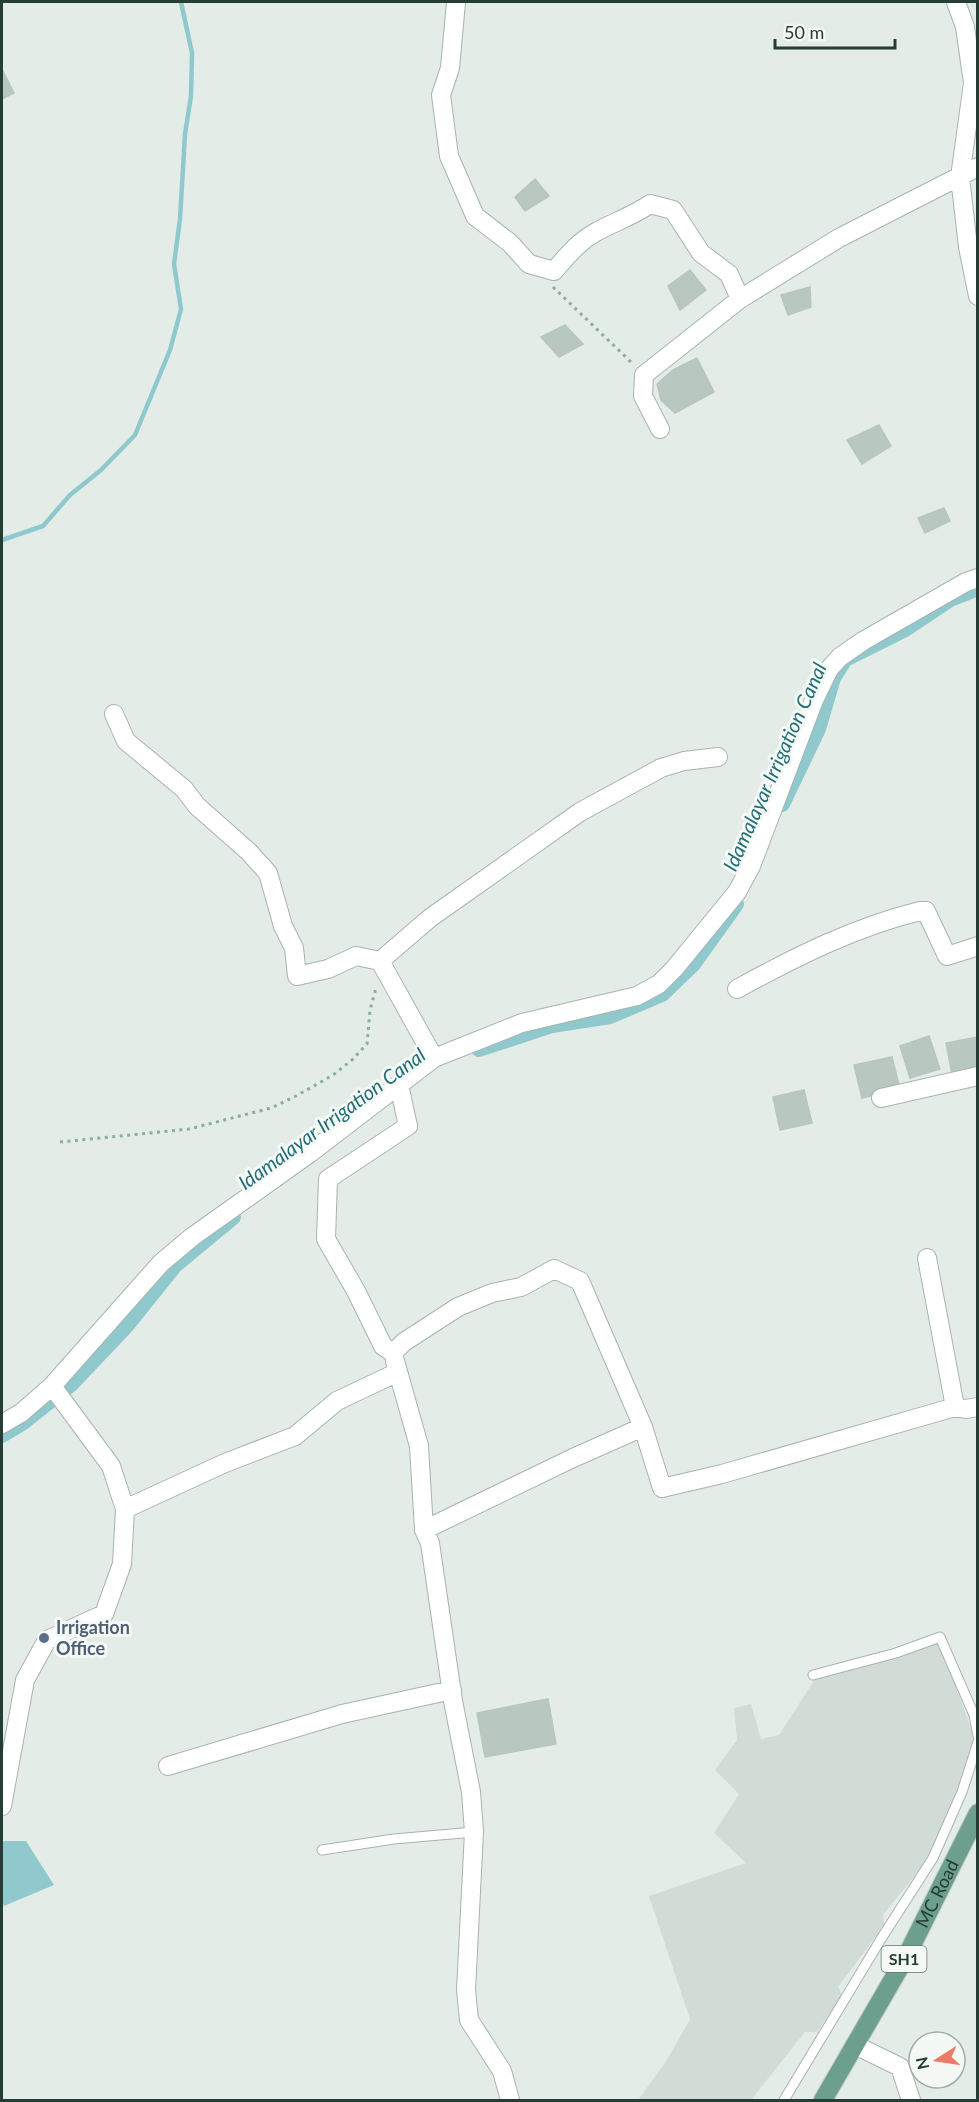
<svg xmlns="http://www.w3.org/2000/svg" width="979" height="2102" font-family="Lato,sans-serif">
  <rect width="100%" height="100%" fill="#e4ece8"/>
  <!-- built -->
  <path fill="#d2dcd7" d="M939,1641L975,1739L952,1807L931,1851L921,1868L883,1915L884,1926L838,1987L842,1995L817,2032H805L751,2100H638L667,2060L690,2019L649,1896L746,1863L714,1833L739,1794L715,1770L737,1740L734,1708L751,1704L761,1739L779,1735L815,1679Z"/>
  <!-- water -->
  <path fill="#90c9cd" d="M5,1841H26L54,1885L4,1906L2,1901V1842Z"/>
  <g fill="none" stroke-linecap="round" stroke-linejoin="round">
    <!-- stream -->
    <path stroke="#90c9cd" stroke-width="4.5" d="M2,540L43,526L70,495L101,470L135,435L170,350L181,309L174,264L180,219L185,134L191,96L192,53L181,2"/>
    <!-- canal -->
    <path stroke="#90c9cd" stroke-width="16" d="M782,804L818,729L833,678L845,659L905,629L950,599L978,588
      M479,1049L552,1025L610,1016L662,994L693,964L736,904
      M2,1435L22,1423L71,1384L126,1326L175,1265L233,1217"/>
  </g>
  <!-- building -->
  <path fill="#b9c7c1" stroke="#b7c6be" stroke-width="1.5" d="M3,71L14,93L2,99V72Z
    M535,179L549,196L525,211L515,197Z
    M690,270L706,290L680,310L668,286Z
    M810,287L811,307L788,315L781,295Z
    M565,325L583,344L559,357L541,337Z
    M697,358L714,392L675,413L661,400L657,384L673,370Z
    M879,425L891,446L862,464L847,440Z
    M944,508L950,521L925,533L918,518Z
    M929,1036L940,1069L910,1078L900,1046Z
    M978,1037V1069L952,1074L946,1043Z
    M892,1057L900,1089L862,1098L854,1065Z
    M804,1090L812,1123L780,1130L773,1097Z
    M548,1699L556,1744L485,1757L477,1713Z"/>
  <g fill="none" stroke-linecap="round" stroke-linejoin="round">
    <!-- lane casing -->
    <g stroke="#a7b4ae" stroke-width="11">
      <path id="lane" d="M813,1675L896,1653L940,1637L974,1715L978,1736
        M322,1850L394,1839L474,1832
        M784,2100L881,1939L933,1858L962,1792L978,1742"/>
    </g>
    <!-- street casing -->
    <g stroke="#a7b4ae" stroke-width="20">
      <path id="street" d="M456,2L450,68L441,95L449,156L475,216L510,243L529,264L554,271C567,256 578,242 596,232C614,222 633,216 650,204L673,210L701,253L729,274L740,299L644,375L643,396L660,429
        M956,2L965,27L973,83L960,177L968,247L978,296
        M740,299L839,238L978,167
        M114,714L126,741L184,789L197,806L249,852L268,873L283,926L294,948L297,976L328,969L356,956L380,961L434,1058
        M380,961L430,918L580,812L661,768L684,761L718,757
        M737,989C795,957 855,927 920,911H926L947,956L978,946
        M399,1085L408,1126L328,1179L326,1239L356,1291L383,1346L393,1353L404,1342L458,1307L492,1293L521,1287L554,1269L580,1281L643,1427L573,1458L424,1530L430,1543L453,1701L471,1792L474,1832L466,1990L469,2020L502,2071L510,2100
        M881,1098L978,1076
        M927,1258L955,1407
        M395,1361L419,1446L424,1530
        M2,1424L21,1413L52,1386L161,1263L192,1237L310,1153L434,1058L522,1023L637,996L659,984L674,969L737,892L751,866L814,700L829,669L840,657L863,641L966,582L978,578
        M643,1427L662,1488L722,1474L955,1407L966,1409L978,1407
        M125,1509L225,1463L295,1436L337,1401L398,1372
        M168,1766L342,1714L452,1690
        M2,1806L25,1680L47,1640L104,1614L122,1564L125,1509L111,1466L52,1386
        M855,2045L900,2067L911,2100"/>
    </g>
    <!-- primary casing -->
    <g stroke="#c2c9c6" stroke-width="20">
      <g id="primary">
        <path id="s1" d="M823,2100L907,1955L978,1813"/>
      </g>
    </g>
    <!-- path -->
    <path stroke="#87ae9e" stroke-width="3" stroke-dasharray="3 4.5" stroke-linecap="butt" d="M553,287L632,363
      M60,1142L189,1129L271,1108L296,1096L333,1075L352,1060L367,1044L370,1010L376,988"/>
    <!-- lane -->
    <use href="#lane" stroke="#fff" stroke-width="9"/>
    <!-- street -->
    <use href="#street" stroke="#fff" stroke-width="18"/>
    <!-- primary -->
    <use href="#primary" stroke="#6c9f8e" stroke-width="18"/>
  </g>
  <!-- markers -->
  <circle fill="#5c6f8a" stroke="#f4f9f6" stroke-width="2" cx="44" cy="1638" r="6"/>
  <g text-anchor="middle" stroke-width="6" stroke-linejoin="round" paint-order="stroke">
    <!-- shield labels -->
    <rect fill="#f4f9f6" stroke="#63756e" stroke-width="1.5" x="881.5" y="1946" width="45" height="26" rx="4.5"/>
    <g font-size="16" font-weight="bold" fill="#253d34">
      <text x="904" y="1965">SH1</text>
    </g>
    <!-- service labels -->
    <g font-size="18" font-weight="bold" fill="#4e5e75" stroke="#f4f9f6" text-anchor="start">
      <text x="56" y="1634">Irrigation<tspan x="56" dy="21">Office</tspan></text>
    </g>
    <!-- street labels -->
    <g font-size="18" fill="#253d34" stroke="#f4f9f6">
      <text dy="6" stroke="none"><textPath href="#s1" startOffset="236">MC Road</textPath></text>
    </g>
    <!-- water labels -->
    <g font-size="20" font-style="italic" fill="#236d75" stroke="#f4f9f6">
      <text transform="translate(775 767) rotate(-66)" y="7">Idamalayar Irrigation Canal</text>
      <text transform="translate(332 1119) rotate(-36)" y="7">Idamalayar Irrigation Canal</text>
    </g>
  </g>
  <!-- border -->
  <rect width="979" height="2102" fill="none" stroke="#253d34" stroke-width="6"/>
  <!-- north arrow -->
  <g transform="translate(937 2060) rotate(258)"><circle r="28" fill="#f4f9f6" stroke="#a1aea8" stroke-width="1.5"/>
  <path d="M0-4.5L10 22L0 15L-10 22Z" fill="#e87c66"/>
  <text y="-9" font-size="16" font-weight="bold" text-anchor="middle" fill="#253d34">N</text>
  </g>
  <!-- scale -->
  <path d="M775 39v9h120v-9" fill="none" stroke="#253d34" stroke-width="3"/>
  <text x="784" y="39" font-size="18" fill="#253d34" stroke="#f4f9f6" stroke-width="4.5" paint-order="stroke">50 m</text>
</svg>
